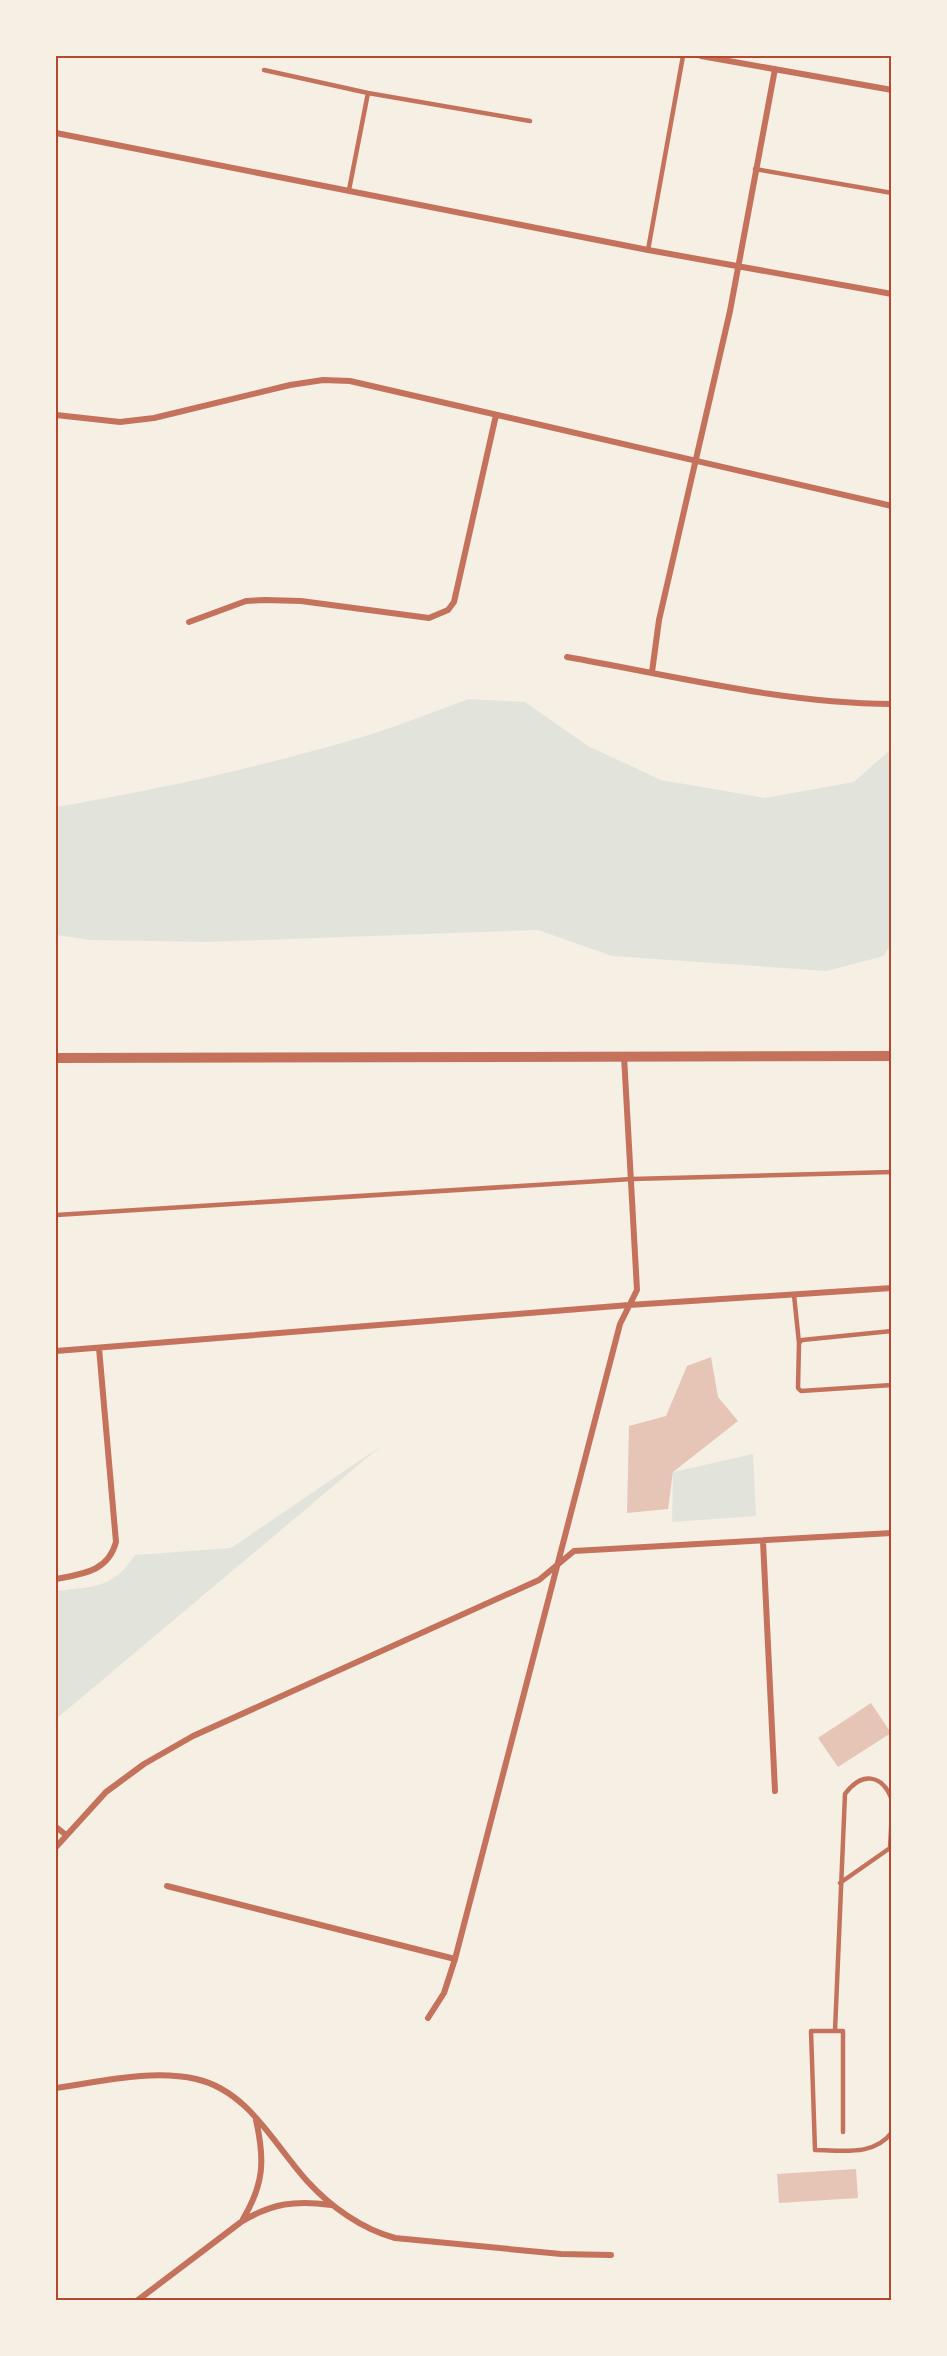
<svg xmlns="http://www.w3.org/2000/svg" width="947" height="2356" font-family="'Archivo Narrow',sans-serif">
  <rect width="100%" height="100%" fill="#f6efe4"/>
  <!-- green -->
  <path fill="#e2e4dc" d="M469,699L525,702L588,746L661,780L765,798L854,782L891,749V943L884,956L827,971L612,956L538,930L206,942L90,940L56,935V807C159,789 261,767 362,737C398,726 433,712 469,699Z
    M381,1446L56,1719V1591C94,1586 111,1590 135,1555L231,1548Z
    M753,1454L756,1516L672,1522L673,1472Z"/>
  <!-- building -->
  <path fill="#e6c5b7" d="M711,1357L718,1397L738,1421L673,1472L668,1509L627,1513L629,1426L666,1416L687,1366Z
    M871,1703L891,1733L838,1767L818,1738Z
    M856,2169L858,2198L779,2203L777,2174Z"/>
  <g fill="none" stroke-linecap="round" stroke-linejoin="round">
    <!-- service -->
    <path stroke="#c5725c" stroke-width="4.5" d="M264,70L368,93L530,121
      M755,169L892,193
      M349,190L368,93
      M648,250L683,56
      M56,1215L632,1179L892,1172
      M794,1295L799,1343L798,1388L801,1391L892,1385
      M799,1343L802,1340L892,1331
      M840,1883L890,1848L892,1811
      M835,2031L845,1794C861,1772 882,1773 892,1800
      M843,2132V2031H811L815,2150C841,2150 874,2157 892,2132"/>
    <!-- minor -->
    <path stroke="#c5725c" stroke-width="6" d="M701,56L892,90
      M56,133L648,250L892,294
      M56,415L120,422L154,418L290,385L323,380L350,381L892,506
      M189,622L246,601L265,600L301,601L429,618L448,610L454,602L496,415
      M567,657C675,676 781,703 891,704
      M652,672L659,620L730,311L775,69
      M56,1351L629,1305L892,1288
      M763,1541L775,1791
      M56,1579C82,1574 108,1572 116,1542L99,1348
      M56,1827L66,1835
      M56,1847L106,1792L144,1764L193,1736L539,1580L574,1551L892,1533
      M167,1886L455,1959
      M428,2018L444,1993L455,1959L620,1324L637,1290L624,1056
      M56,2088C100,2082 151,2069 196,2079C249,2091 274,2145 308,2182C331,2207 362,2229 395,2238L561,2254L611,2255
      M243,2219C264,2184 265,2160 256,2120
      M138,2300L241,2222C272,2203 296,2200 331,2205"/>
    <!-- tertiary -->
    <path stroke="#c5725c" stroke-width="10" d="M56,1058L892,1056"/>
  </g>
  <!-- border -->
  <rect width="947" height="2356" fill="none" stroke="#f6efe4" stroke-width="114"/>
  <rect x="57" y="57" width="833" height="2242" fill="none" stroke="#b5482f" stroke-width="2"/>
</svg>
